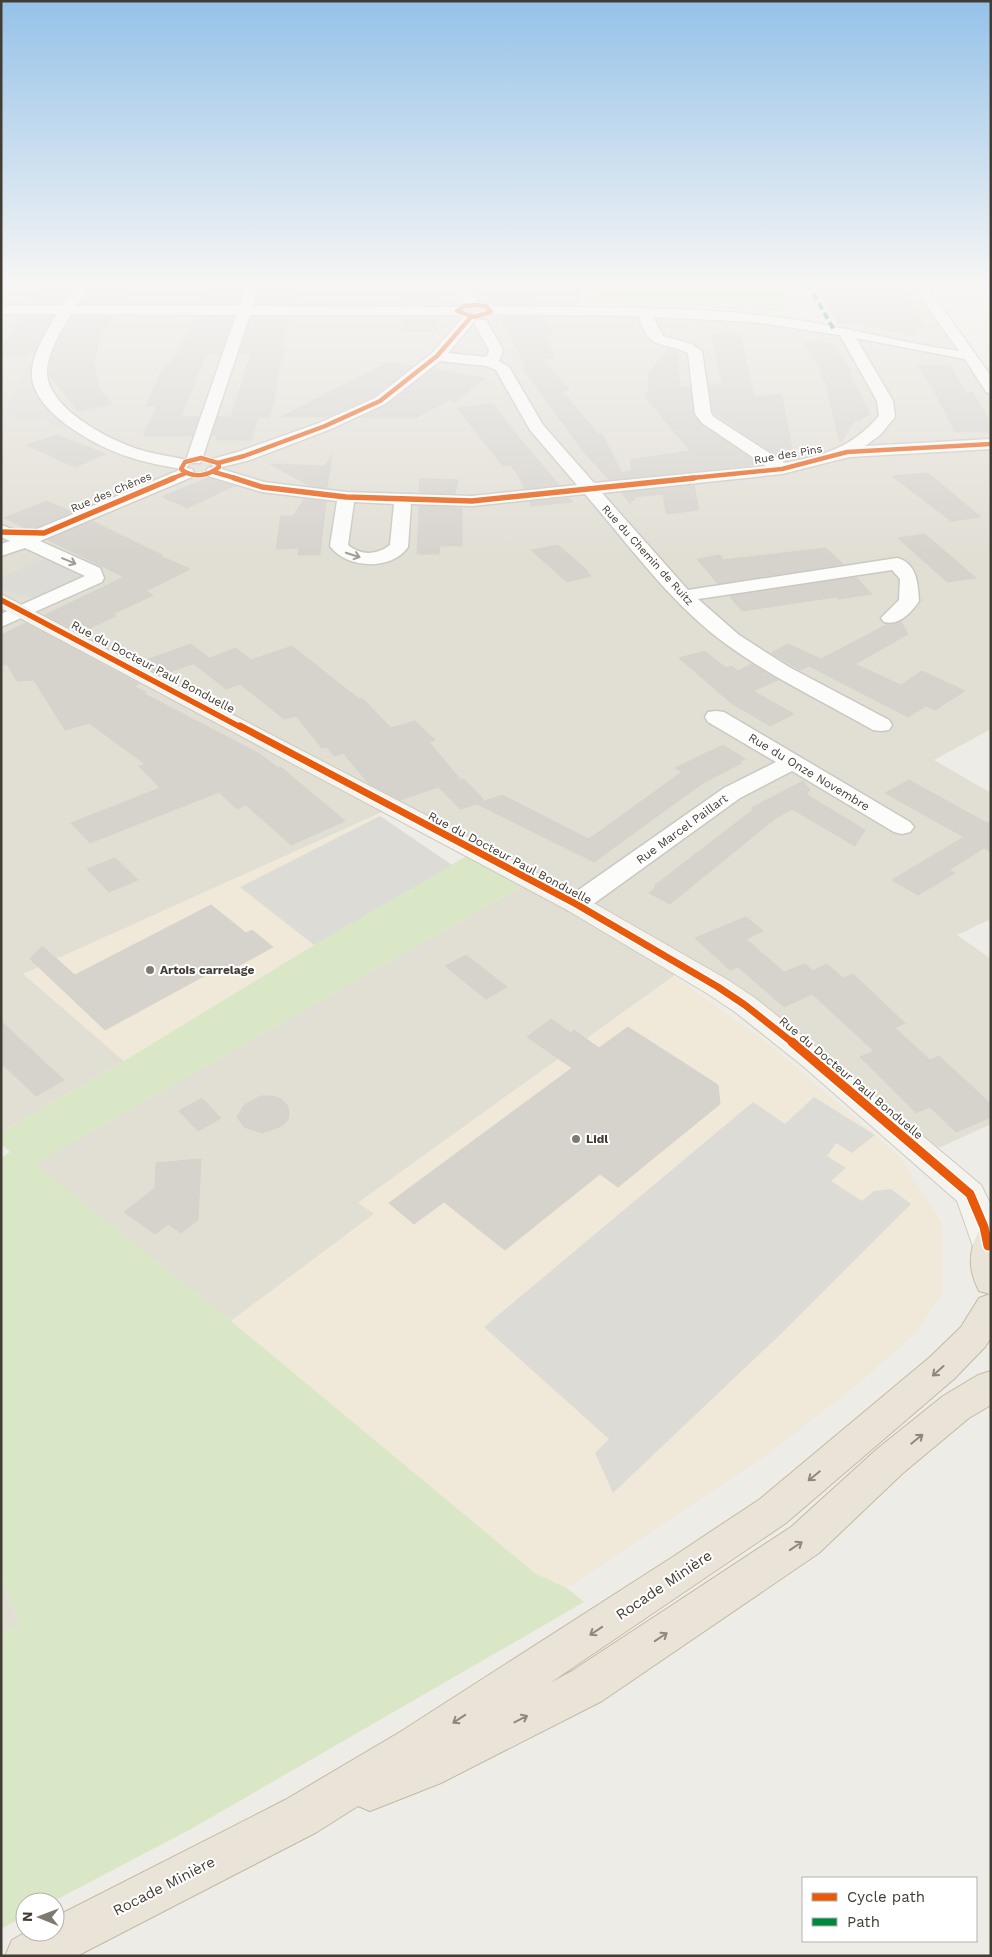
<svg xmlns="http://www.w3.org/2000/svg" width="992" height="1957" font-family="'Work Sans',sans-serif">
  <rect width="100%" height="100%" fill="#eeece6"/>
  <!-- residential -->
  <path fill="#e1ded4" d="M1,284H585L574,306L575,312L698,314L844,331L815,284H918L991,389V729L934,760L991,793V919L957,935L991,959V1124L941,1147L910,1143L686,967L359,1202L374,1214L231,1321L34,1164L531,881L391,808L24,974L124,1061L1,1132Z
    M1,1577L20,1625L1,1634Z"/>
  <!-- commercial -->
  <path fill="#f0e8d9" d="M376,815L380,816L452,865L314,945L124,1061L23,974Z
    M674,976L770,1045L899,1156L942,1223V1293L916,1333L854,1387L764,1457L567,1588L536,1574L231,1321L374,1214L358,1203Z"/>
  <!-- green -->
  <path fill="#dae7c7" d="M595,284H788L786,312L588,301Z
    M475,851L531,881L35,1164L231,1321L536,1574L567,1588L584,1602L191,1829L52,1902H25V1916L1,1929V1634L20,1625L1,1577V1158L10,1152L1,1144V1132L124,1061L314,945Z"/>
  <!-- parking -->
  <path fill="#dddbd6" d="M34,355L32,372L34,384L47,407L67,426L57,429L45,420H10L12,415H1Z
    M53,555L93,572L41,603L25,594L19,597L1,588V577Z
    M380,816L452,865L314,945L240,887Z
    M814,1097L875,1135L852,1153L836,1143L827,1156L846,1168L831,1181L862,1201L874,1191L891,1189L911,1204L786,1329L613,1493L595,1453L609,1439L484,1327L753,1102L785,1124Z"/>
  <!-- building -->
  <path fill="#d6d3cd" stroke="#d6d3cc" d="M47,288H72L61,304H28L36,293L45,292Z
    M89,288L124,289L121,293H127L121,304H79Z
    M208,288H244L238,304H201Z
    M260,288H299L296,304H255Z
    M899,288L926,326L913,336L861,324H838L817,289Z
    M406,296H438L439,305H405Z
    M498,296H533L537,305L493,304L489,297Z
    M21,316H54L33,355L29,350L25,356H1V349Z
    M72,316H114L107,330H102L94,362L99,389L112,404L78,411L50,376V363L54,349Z
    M499,316L543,317L553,335H543L555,358L543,359L569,390L562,391L598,434H602L622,473L632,470L630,460L690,451L644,395L649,390L648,374L669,348L677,351L680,388L690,387L693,414L701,424L759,464L609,480L583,451L523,369L526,366Z
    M195,317H233L221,354H206L181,416L199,417L192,436H143L157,406H147L150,397L165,363H172Z
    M251,317H291L282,346H286L280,364L274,401L269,417H258L251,440H216L217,436H212L218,417H231L251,354H239Z
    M403,317H438L437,331H402Z
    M712,333L740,335L754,397L781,394L793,453L779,457L713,412L709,385L722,384Z
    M802,341L833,344L852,372H848L870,414L858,421L857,418L840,443L825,381L819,371H823Z
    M389,362L412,366L374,396L327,417H281Z
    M918,365H950L966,393H973L991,423V432H955L939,400Z
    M432,369L485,378L454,403L451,399L415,418H360L386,405Z
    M493,404L516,434L559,485L524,489L519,476L510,465L503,466L457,408Z
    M57,435L106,454L75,467L26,445Z
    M332,455L327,488L310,486L270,464L325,466Z
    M928,473L981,517L951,521L892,476Z
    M207,478L234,486L187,508L162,497Z
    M420,479L458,480L455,494L419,492Z
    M694,485L699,510L666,514L663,494L634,497L635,499L630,503L621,493Z
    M569,498L573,502L531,506L530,502Z
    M304,499L326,502L320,555H298L299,548L276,549L281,516H293Z
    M47,501L72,512L29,530L4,518Z
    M419,506L462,508V546H440L439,554H417Z
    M92,521L162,555L160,556L190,569L146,591L153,595L113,614L116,616L80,633L45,615L124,577L48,540Z
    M925,534L976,578L947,582L898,538Z
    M558,545L588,571H586L591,576L567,582L531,550Z
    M826,548L843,564L718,584L697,559L720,555L723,560Z
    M856,577L872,594L838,599L836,597L742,611L729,596Z
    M901,622L908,634L855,664L901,685L922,671L965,691L935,710L926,706L908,717L809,666L800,670L771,653L788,644L821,659L888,624Z
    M26,623L139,684L133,686L146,692L143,693L260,754L278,768L281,767L345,821L291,845L246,805L237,809L219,792L90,843L71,823L160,788L139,766L145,764L89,723L65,730L34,680L17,681L7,664L1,666V635Z
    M191,644L209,658L161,675L138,663Z
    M292,646L359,699L362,698L391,728L415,721L435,740L429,742L461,780L464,779L485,801L502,795L589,839L682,772L675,768L723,745L745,759L739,762L742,763L703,783L594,862L477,804L460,809L438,787L400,800L368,783L343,753L334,756L327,747L322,748L296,716L284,719L240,684L226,689L194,664L236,648L251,660Z
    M705,651L726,668L732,666L738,671L751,664L778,680L753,691L794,714L770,726L731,703L679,658Z
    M909,780L987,823L991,821V852L984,848L949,870L955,873L918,895L892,880L964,837L885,793Z
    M803,781L810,790L806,794L865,830L855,846L792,809L776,818L670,904L649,893L656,887L654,886L754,809L751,808Z
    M115,858L138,880L109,892L87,869Z
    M211,905L246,933L252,930L273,947L231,970L224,965L105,1030L30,959L42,946L75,975Z
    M746,917L763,931L746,939L784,972L805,964L813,971L827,964L843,978L853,974L905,1023L895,1028L930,1060L939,1056L991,1104V1117L956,1132L930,1107L916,1113L860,1057L874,1051L812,994L784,1007L738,967L730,970L695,938Z
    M466,955L507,987L486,999L445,966Z
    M551,1019L571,1033L574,1030L599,1048L628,1027L718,1085L720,1104L618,1187L600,1174L505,1250L444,1202L414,1224L389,1203L572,1068L527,1037Z
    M1,1021L38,1056L64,1080L36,1096L1,1063Z
    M261,1096H272L281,1099L287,1105L289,1112L288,1120L282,1126L262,1133L244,1127L237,1117L244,1105Z
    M202,1098L221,1118L198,1131L179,1111Z
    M201,1159L198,1220L181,1233L168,1224L155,1234L124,1212L155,1188L156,1163Z"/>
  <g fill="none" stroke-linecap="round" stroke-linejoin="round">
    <!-- street casing -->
    <g stroke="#cac8c2" stroke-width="3">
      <path id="street" d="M77,284H90L76,306H239L247,284H259L252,306L457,307L464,311L457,315H250L202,459L200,463H190L186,468L192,469L194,473L192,477L40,541L100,568L104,578L102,582L1,627V614L85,576L25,548L1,556V544L10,541L1,537V525L25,534L182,469C163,466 144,462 126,456C94,445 28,410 32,370C34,350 47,331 57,314H1V306H62ZM71,314L236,315L186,460C172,456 156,455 141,450C111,441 45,408 47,370C48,351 61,331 71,314Z
        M457,284H469L479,305L477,308H467Z
        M911,284H925L991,376V394L986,392L965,359L856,338L893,401L895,417L880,435L865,446L991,439V449L849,457L782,474L602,493L688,590L897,558C917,563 918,584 919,601C911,613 899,626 884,622L881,618L899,600L900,579L892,570L698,599L739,635L789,667L889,720L892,725L889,730L881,731L873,730C824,702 771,677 726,644C671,604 629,545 585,494L472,506L411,504L408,547C392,571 346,569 330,546L337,501L262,492L208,476L206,472L208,468L214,467L210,463L212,459L238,452L319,423L375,398L432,353L466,314L471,313L478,317L448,353L486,357L488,355L489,350L474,323L476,320H486L503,350L499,361L509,367L543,425L594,483L766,466L702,423L695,414L688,353C662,341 647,350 639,316L491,314L484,310L491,306C586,308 682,305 776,317C838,324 898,343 959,351ZM653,317L753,322L840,335L877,401L879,416C850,449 826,454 785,463L714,417L711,413L702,351L691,344L663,336ZM440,361L486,366L496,370L530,430L577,485L472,496L346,492L264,482L218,468L250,460L331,429L385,404ZM354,502L394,504L390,545C377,555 361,556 348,545Z
        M716,711L724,712L910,822L914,827L910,832L902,834L894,832L792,771L740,798L585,910L576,912L567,910L564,904L567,898L724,788L776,762L708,722L705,717L708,712Z"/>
    </g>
    <!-- secondary casing -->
    <g stroke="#cecac0" stroke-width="2">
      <path id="secondary" d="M1,594L585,898L728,980L755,998L824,1053L981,1185L991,1205V1258L976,1255L957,1201L804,1067L735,1012L708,994L567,910L1,608Z"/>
    </g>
    <!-- highway casing -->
    <g stroke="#c4b9a3" stroke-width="2">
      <path id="highway" d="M991,1227V1338L985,1347L954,1379L786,1523L550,1683L572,1671L791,1527L877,1449L943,1396L978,1375L991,1371V1405L969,1418L903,1473L819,1553L602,1701L441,1783L370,1811L358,1806L317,1832L77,1956H5L12,1940L26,1932H55V1917L285,1800L400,1732L671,1558L760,1499L930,1357L961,1327L979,1298L990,1294L979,1291C968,1269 968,1252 979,1231Z"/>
    </g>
    <!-- street -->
    <use href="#street" fill="#fcfcfb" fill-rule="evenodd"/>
    <!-- secondary -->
    <use href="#secondary" fill="#f5f3ed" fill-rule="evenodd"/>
    <!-- highway -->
    <use href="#highway" fill="#eae4d8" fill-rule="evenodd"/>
    <!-- quiet -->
    <path stroke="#00873e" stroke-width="4" stroke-dasharray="7 4" stroke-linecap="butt" d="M808,284L834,330"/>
    <!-- cycleway-far3 casing -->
    <g stroke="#fff" stroke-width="6">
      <path id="cycleway-far3" d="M475,305L486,306L491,312L474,317L457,311L464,306Z
        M201,458L218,463L219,467C208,476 193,479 181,469L185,462Z
        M218,463L244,456L325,426L380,401L437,356L471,317
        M214,472L238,479
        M171,479L186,473
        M682,479L782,469L847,452L991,444"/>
    </g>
    <!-- cycleway-far2 casing -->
    <g stroke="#fff" stroke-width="8">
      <path id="cycleway-far2" d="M234,478L262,487L346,497L472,501L694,478
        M1,532L44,533L174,478
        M1,600L242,728"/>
    </g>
    <!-- cycleway-far1 casing -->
    <g stroke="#fff" stroke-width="10">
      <path id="cycleway-far1" d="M240,726L576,904L718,987L745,1005L793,1043"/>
    </g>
    <!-- cycleway casing -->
    <g stroke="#fff" stroke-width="12">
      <path id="cycleway" d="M792,1042L970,1194L984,1227L988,1246"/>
    </g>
    <!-- cycleway-far3 -->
    <use href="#cycleway-far3" stroke="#e8590c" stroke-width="4.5"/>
    <!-- cycleway-far2 -->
    <use href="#cycleway-far2" stroke="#e8590c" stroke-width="5.5"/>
    <!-- cycleway-far1 -->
    <use href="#cycleway-far1" stroke="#e8590c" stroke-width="7"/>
    <!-- cycleway -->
    <use href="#cycleway" stroke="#e8590c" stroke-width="9"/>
  </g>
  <!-- one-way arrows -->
  <defs><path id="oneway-shaft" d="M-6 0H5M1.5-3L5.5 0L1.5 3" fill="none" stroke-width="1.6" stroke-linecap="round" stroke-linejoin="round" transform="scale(1.25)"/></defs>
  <g stroke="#9f9c98">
    <use href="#oneway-shaft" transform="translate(353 555) rotate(18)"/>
    <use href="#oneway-shaft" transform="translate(69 561) rotate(23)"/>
  </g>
  <g stroke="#8e887e">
    <use href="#oneway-shaft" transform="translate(938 1371) rotate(138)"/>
    <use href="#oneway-shaft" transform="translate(917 1439) rotate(-39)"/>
    <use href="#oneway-shaft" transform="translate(814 1476) rotate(141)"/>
    <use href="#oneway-shaft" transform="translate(796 1546) rotate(-34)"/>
    <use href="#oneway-shaft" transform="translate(596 1631) rotate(146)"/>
    <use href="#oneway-shaft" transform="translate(661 1637) rotate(-34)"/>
    <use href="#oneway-shaft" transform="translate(459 1719) rotate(147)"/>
    <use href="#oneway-shaft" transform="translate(521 1719) rotate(-27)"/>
  </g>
  <!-- sky -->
  <linearGradient id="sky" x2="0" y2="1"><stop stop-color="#95c2e9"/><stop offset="0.51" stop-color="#f7f6f4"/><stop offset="1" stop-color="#f7f6f4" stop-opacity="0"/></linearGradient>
  <rect width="992" height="558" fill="url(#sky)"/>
  <!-- markers -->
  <g fill="#7e7a72" stroke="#fff" stroke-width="2">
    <circle cx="150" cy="970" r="5"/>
    <circle cx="576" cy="1139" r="5"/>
  </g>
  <g text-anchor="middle" stroke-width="4" stroke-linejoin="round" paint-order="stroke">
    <!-- far-street labels -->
    <g font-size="11" fill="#423d34" stroke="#fff">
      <text transform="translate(788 454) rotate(-10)" y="4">Rue des Pins</text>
      <text transform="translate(111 492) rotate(-23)" y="4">Rue des Chênes</text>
      <text transform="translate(648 555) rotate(48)" y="4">Rue du Chemin de Ruitz</text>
    </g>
    <!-- street labels -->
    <g font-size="12" fill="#423d34" stroke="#fff">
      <text transform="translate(153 667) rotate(28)" y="4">Rue du Docteur Paul Bonduelle</text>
      <text transform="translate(809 772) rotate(31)" y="4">Rue du Onze Novembre</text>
      <text transform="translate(682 829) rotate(-36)" y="4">Rue Marcel Paillart</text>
      <text transform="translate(510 858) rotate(28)" y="4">Rue du Docteur Paul Bonduelle</text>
      <text transform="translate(851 1078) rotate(40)" y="4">Rue du Docteur Paul Bonduelle</text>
    </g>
    <!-- poi labels -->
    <g font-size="12" font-weight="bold" fill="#423d34" stroke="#fff" text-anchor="start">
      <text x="160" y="974">Artois carrelage</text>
      <text x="586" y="1143">Lidl</text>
    </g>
    <!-- near-street labels -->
    <g font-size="15" fill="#423d34" stroke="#fff">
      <text transform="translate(664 1585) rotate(-34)" y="5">Rocade Minière</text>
      <text transform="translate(164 1886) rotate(-27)" y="5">Rocade Minière</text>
    </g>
  </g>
  <!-- border -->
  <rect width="992" height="1957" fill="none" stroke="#423d34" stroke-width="5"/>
  <!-- legend -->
  <rect x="802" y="1877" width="175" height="65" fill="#ffffff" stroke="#b3b1ae"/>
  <rect x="812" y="1893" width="25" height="8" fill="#e8590c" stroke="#b3b1ae"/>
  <text x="847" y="1902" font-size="15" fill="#423d34">Cycle path</text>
  <rect x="812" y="1918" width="25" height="8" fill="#00873e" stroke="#b3b1ae"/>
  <text x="847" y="1927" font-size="15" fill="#423d34">Path</text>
  <!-- north arrow -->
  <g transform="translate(40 1917) rotate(271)"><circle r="24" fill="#ffffff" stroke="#b3b1ae"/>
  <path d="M0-4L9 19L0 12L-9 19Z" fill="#7e7a72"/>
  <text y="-8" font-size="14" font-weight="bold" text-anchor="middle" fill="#423d34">N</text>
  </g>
</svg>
